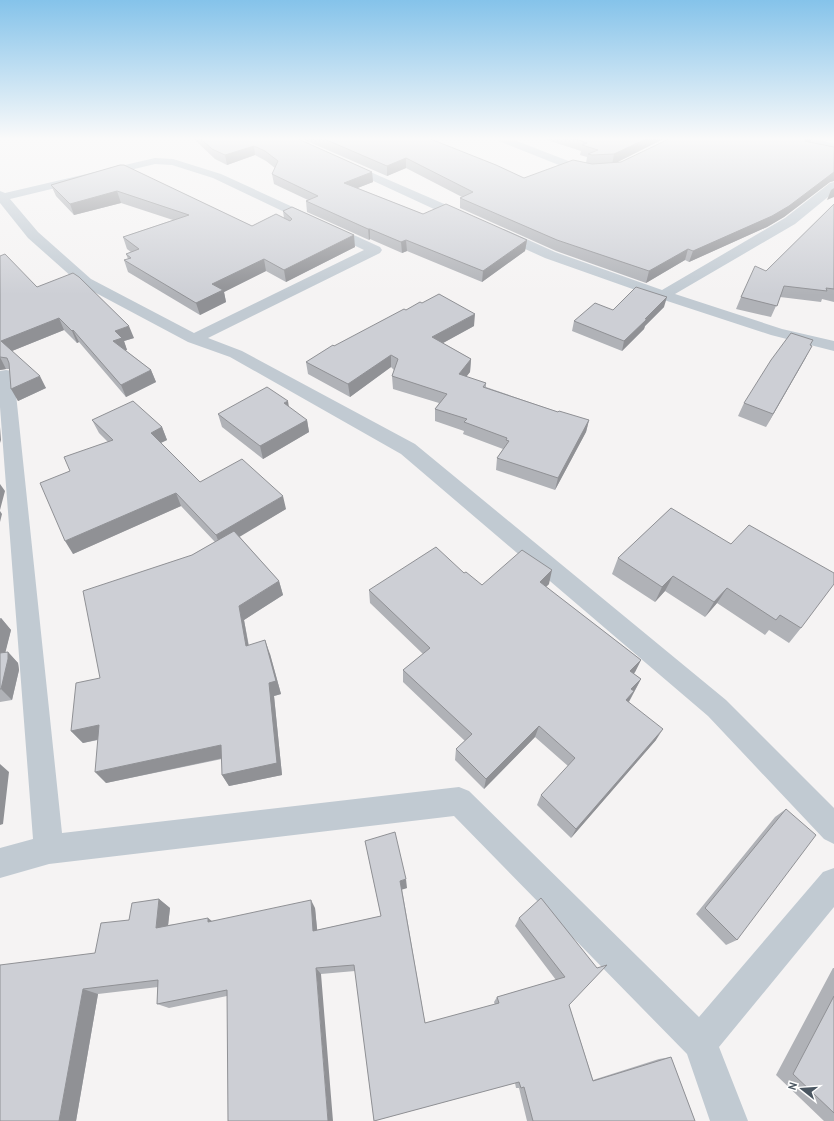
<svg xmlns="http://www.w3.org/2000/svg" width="834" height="1121" font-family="'PT Sans',sans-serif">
  <rect width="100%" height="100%" fill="#f5f3f3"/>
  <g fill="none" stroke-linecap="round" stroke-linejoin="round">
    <!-- street -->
    <path fill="#c1cad2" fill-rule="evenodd" d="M495,138H509L571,162L597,168L599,170L597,172L593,173L564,167L496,140Z
      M798,138H814L834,144V150L799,140Z
      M155,158L173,159L221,174L380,247L382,250L380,253L208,338L242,351L415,444L726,700L834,808V844L824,839L708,716L401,454L230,357L188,342L81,285L28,238L0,203V191L5,193ZM155,164L172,165L213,178L364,250L194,333L91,279L38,232L10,199Z
      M345,161L472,216L473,219L472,222H462L341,166L339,164L341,162Z
      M834,182V192L795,224L675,294L782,329L834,341V351L771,335L658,298L545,258L494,235L492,232L494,229H504L555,252L662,290L785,218L830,183Z
      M6,370L12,371L14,375L62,833L459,787L469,791L699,1017L823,872L834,868V907L719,1047L748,1121H710L687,1054L454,816L49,864L0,878V848L33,839L0,407V371Z"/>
  </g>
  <!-- wall -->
  <path fill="#b0b2b7" d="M193,138H296L372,172L373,182L357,188L423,214L527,240L525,251L482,282L407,251L402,253L370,239L369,240L307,212L306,201L308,200L274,184L272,174L275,168L266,161L255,155L227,165L215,159L194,139Z
    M300,138H428L524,178L586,163L587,157L580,155L581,151L541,138H665L615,163L812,138L810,142L834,147V181L830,182L784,217L767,227L689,262L685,260L646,283L556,251L460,208V198L462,197L406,168L387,176Z
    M120,165L252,226L284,218L283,211L355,247L286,282L266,271L224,292L226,302L200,315L128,272L124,260L128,259L126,254L131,252L127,249L123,237L173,220L121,203L74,215L56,196L51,185Z
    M834,204V302L822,299L821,302L780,297L771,317L736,309L741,297L766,271Z
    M0,256L37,287L134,338L124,341L127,350H125L151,370L156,382L126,397L79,342L77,343L64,330L12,351L46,388L18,401L9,369H6L0,370Z
    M664,307L645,326L644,329L622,351L572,331L574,321L613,310Z
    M474,326L443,343L471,359L470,372L466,377L486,383V387L558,412L589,420L586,432L555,490L496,470L497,458L503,449L463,434L464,431L435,421V409L439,403L393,389L392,376L394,370L391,367L350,397L308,374L306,362L334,346Z
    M810,345L805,359L766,427L738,416L744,403Z
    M218,414L307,420L309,432L263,459L222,427Z
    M92,420L162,427L167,440L161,443L200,482L286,509L239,536L279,581L283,595L244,620L249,646L270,654L281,694L274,696L282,775L229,786L222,775V759L106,783L98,740L83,743L71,731L100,678L192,555L215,542L181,506L73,554L70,471L108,442L99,433Z
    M671,508L801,628L789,643L769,630L765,635L717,603L705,617L665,591L655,602L612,574L618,558Z
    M464,573L482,585L549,584L546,587L641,660L634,674L641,679L629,702L656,740L571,838L537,805L541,795L568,766L535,737L484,789L455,760L456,749L465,741L403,682V670L423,654L370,603L369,590Z
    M0,618H1L11,630L5,652H8L18,663L19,670L12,700L0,702Z
    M786,809L737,940L726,945L696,914L775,817Z
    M365,841L407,888L402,889L425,1023L495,1005L494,1002L497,997L556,980L515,926L519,918L597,968L569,1005L593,1080L659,1059L671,1057L695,1121H527L519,1088H516L515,1083L374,1121L355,971L321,974L227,996L169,1008L157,1004L158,987L98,994L76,1121H0L95,953L129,920L159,899L170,908L168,925L212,921L315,908L317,930L381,916Z
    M833,968H834V1121H824L776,1075Z"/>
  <!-- shaded-wall -->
  <path fill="#909195" d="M648,138H665L612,165L614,154Z
    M809,138H812L809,145L804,141Z
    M254,146L255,155L227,165L225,155Z
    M406,158V168L387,176V166Z
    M372,172L373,182L345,193L344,183Z
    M834,172V181L830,182L784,217L767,227L689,262L693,251Z
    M834,188V197L827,200L831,190Z
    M117,191L121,203L74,215L70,204Z
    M368,229H370V239L369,240Z
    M354,235L355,247L286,282L284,270Z
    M406,240L407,251L402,253L401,242Z
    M527,240L525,251L482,282L483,271Z
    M688,249L685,260L646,283L649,271Z
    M264,259L266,271L224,292L226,302L200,315L196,303L212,284Z
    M667,297L664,307L645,326L644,329L622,351L624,341Z
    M475,314L474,326L432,349V337Z
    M59,318L64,330L7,353L1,341Z
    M129,326L134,338L124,341L127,350L118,353L113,341L115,331Z
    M73,330L79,342L77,343L72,331Z
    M812,346L805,359L766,427L773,414Z
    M391,355V367L350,397L348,384Z
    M0,357L6,369L0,370Z
    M471,359L470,372L458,387L459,374Z
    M151,370L156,382L126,397L121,385Z
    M40,376L46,388L18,401L11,389Z
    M288,401L290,414L284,403Z
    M307,420L309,432L263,459L260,446Z
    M589,420L586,432L555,490L558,478Z
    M0,427L1,440L0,443Z
    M162,427L167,440L156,445L151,433Z
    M0,484L5,491L0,510Z
    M176,493L181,506L73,554L65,541Z
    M283,496L286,509L221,548L216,535Z
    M0,511L2,514L0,522Z
    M552,570L549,584L537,595L540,582Z
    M673,576L665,591L655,602L662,587Z
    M279,581L283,595L244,620L251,660L246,646L239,606Z
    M727,588L717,603L705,617L714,602Z
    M1,618L11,630L2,666L0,664V620Z
    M265,640L270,654L281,694L274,696L282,775L229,786L222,775Z
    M8,652L18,663L19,670L12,700L1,689Z
    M641,660L635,672L624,683L630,671Z
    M641,679L628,703L620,711L631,689Z
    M99,725L109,737L83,743L71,731Z
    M539,726L535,737L484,789L486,779Z
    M663,729L656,740L571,838L576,829Z
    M221,745L228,757L106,783L95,772Z
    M0,764L9,772L3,824L0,825Z
    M406,879L407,888L401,890L400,881Z
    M159,899L170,908L167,935L156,928Z
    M311,900L315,908L318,938L313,931Z
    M208,918L217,925L208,922Z
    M316,968L321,974L333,1121H328Z
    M83,989L98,994L76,1121H59Z"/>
  <!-- building -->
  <path fill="#cdcfd5" stroke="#909195" d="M200,138H296L372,172L344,183L423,214L446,204L527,240L483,271L406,240L401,242L370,229H368L306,201L318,196L272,174L278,161L265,151L254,146L225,155L212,149Z
    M322,138H428L496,165L524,178L573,160L592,164L621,162L671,138H809L804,141L834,147V172L789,206L772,216L693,251L688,249L649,271L557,240L460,198L473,192L406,158L387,166Z
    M573,138H648L614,154L592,155L588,154L598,150L582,145L587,143Z
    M120,165H124L252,226L276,214L290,221L292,219L283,211L292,207L354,235L284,270L264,259L212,284L223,290L196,303L124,260L131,258L126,254L139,249L123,237L189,215L117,191L70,204L51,185Z
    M834,204V289L826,288L827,291L784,286L777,306L741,297L755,266L766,271Z
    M5,254L37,287L73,273L79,277L129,326L115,331L122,338L113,341L151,370L121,385L73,330L72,331L59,318L1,341L40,376L11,389L9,363L7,358L0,357V256Z
    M636,287L667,297L645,319H647L624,341L574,321L595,303L613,310Z
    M439,294L475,314L432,337L471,359L459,374L486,383L483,387L558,412L559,411L589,420L558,478L497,458L509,441L506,440L507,438L464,422L467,419L435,409L447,394L392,376L398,359L391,355L348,384L306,362L333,345L334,346L404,309L406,310L420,302L422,303Z
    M791,333L813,340L810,345L812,346L773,414L744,403L771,360Z
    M267,387L288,401L284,403L307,420L260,446L218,414Z
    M133,401L162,427L151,433L200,482L242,459L283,496L216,535L176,493L65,541L40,483L70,471L64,457L113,440L92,420Z
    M671,508L731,544L749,525L834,573V584L801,628L780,615L776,620L727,588L714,602L673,576L662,587L618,558Z
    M234,531L279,581L239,606L246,646L265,640L276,681L269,683L277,763L222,775L221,745L95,772L99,725L71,731L76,683L100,678L83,591L192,555Z
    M436,547L464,573L466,572L482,585L522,550L552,570L540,582L641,660L630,671L641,679L631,689L634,691L626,700L663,729L576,829L541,795L575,758L539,726L486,779L456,749L472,734L403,670L430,648L369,590Z
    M8,652V659L1,689H0V653Z
    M786,809L816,835L737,940L705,908Z
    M395,832L406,879L400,881L425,1023L499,1003L497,997L565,977L519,918L541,898L597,968L607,965L569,1005L593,1081L671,1057L695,1121H533L524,1087L521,1088L519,1082L374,1121L354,965L316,968L328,1121H228L227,990L157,1004L158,980L83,989L59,1121H0V965L95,953L101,923L129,920L132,903L159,899L156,928L208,918V922L311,900L313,931L381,916L365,841Z
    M834,996V1113L793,1074Z"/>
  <!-- sky -->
  <linearGradient id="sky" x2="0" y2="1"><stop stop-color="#85c3ea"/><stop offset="0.47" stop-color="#fafafa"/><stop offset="1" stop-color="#fafafa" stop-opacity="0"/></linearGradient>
  <rect width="834" height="295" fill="url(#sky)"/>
  <!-- north arrow -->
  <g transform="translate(802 1089) rotate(287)" stroke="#ffffff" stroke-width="3" paint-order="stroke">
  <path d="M0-3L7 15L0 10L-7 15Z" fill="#4a5661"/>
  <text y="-6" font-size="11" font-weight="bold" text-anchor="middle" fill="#4a5661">N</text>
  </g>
</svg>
